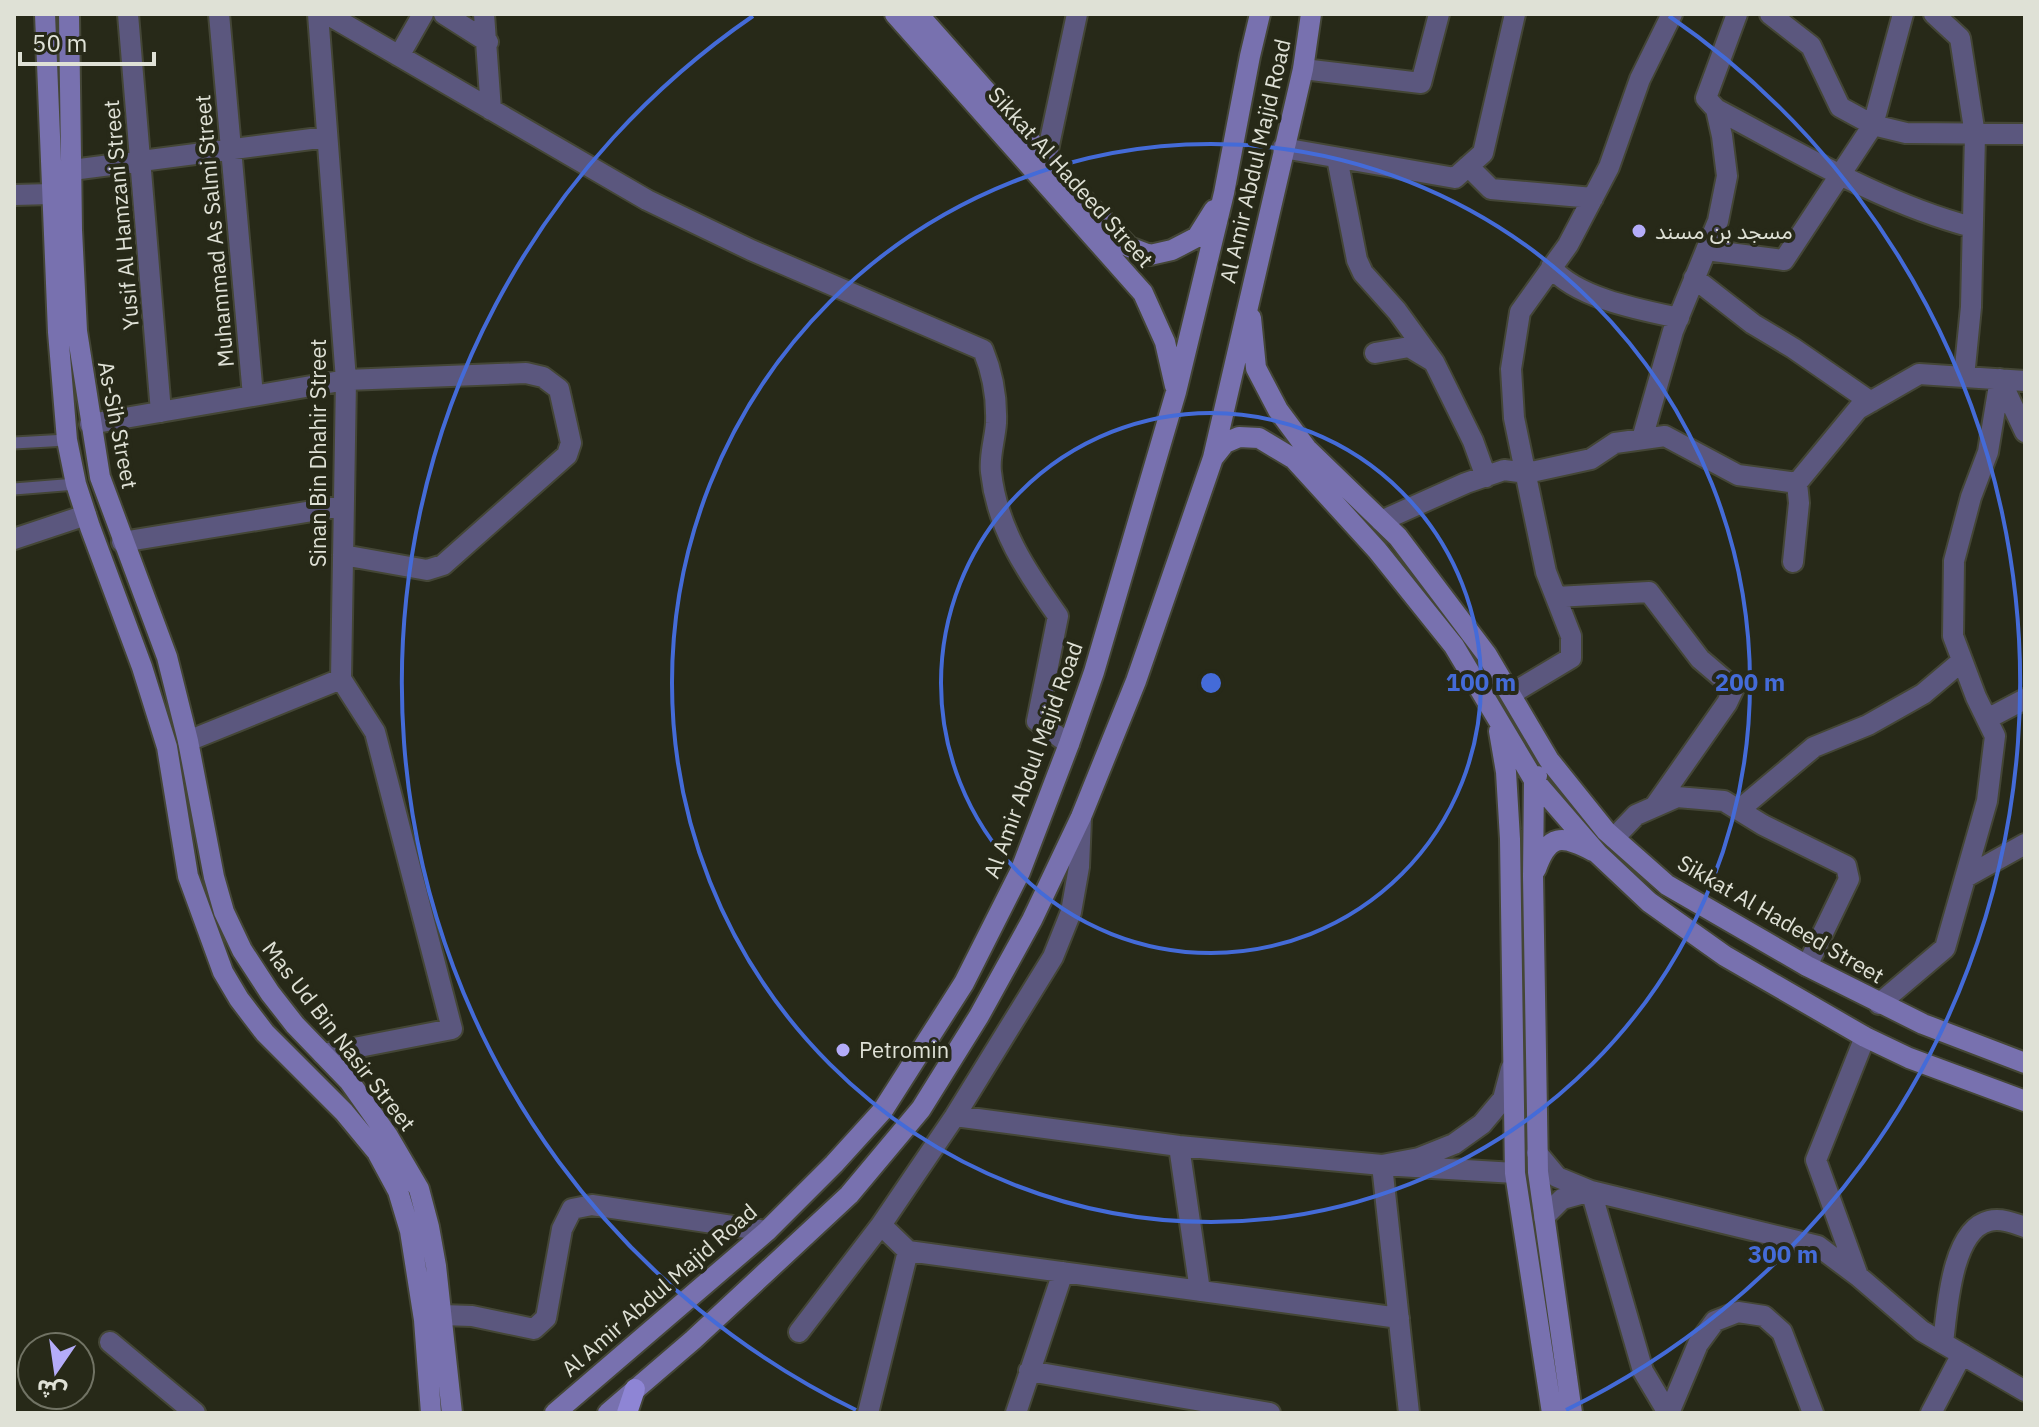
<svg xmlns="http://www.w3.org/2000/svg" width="2039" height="1427" font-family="'IBM Plex Sans','Noto Sans Arabic',sans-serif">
  <rect width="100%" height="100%" fill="#272918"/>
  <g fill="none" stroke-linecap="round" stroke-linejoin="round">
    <!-- service casing -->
    <g stroke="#444636" stroke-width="15">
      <path id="service" d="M14,443L67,440
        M14,489L76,484"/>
    </g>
    <!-- minor casing -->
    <g stroke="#444636" stroke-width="24">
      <path id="minor" d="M128,14L161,412
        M219,14L253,396
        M327,14L647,200L751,250L983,350C993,374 997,397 996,423C995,439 989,456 991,472C997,528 1026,571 1058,616L1037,721L1069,744
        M444,14L488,42
        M484,14L491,110
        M1770,14L1811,46L1840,107L1873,125L1906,133L2025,134
        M1934,14L1960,38L1975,135L1971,307L1964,377
        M399,56L423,14
        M1303,69L1421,83L1439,14
        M1716,109C1798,152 1881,203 1972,227
        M1283,148L1455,178L1483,153L1515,14
        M1337,158L1357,260L1363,273L1397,311L1434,362
        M1046,159L1077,14
        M1468,166L1491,189L1593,198
        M72,170L327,137
        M14,195L52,194
        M1706,250L1784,260L1873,125L1903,14
        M1551,267C1576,298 1641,310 1679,318
        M1694,278L1753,324L1793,348L1871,402
        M1375,353L1409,347L1434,362L1473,441L1486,477
        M2000,379L2025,432
        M90,424L346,380L526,373L543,377L559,389L571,443L567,455L443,565L427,570L343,555
        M1642,439L1673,331L1718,221L1727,176L1722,136L1716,109L1706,98L1737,14
        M1381,521L1466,483L1504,470L1527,473L1591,459L1615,443L1665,436L1738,475L1797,483L1858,409L1919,374L2025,381
        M14,539L86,515
        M122,542L343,506
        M1793,562L1799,503L1797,483
        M1556,597L1649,592L1700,659L1734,688L1727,703L1655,806
        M1511,694L1571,658V636L1546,572L1514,418L1511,369L1520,312L1568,245L1609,167L1640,79L1672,14
        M1987,719L2025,699
        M188,741L341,679L346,380L318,14
        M1739,810L1814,747L1868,725L1923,694L1962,661
        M1081,818L1079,867L1071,912L1053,957L955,1116L1179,1146L1382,1165L1419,1158L1454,1144L1482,1124L1503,1099L1511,1069
        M1614,838L1636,815L1677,797L1724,801L1763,825L1846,866L1849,879L1807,966
        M1966,877L2025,844
        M1879,1004L1945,948L1987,801L1995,736L1976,697L1953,636L1954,561L1971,497L1988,452L2000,379
        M1865,1037L1816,1160L1858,1276L1922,1331L2025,1391
        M323,1054L452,1029L375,732L341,679
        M955,1116L881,1225L908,1251L1399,1318
        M1179,1146L1200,1291
        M1537,1153L1557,1177L1591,1191L1818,1246L1858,1276
        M1544,1217L1562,1199L1591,1191L1643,1371L1668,1413
        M442,1315L472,1316L534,1329L546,1318L562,1229L572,1209L592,1205L767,1231
        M799,1332L881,1225
        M110,1342L195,1413
        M1943,1343C1947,1312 1951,1230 1989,1221C2001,1218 2014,1223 2025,1227
        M1029,1371L1270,1413
        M868,1413L908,1251
        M1016,1413L1063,1272
        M1409,1413L1382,1165L1515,1173
        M1669,1413L1698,1344L1715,1321L1738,1312L1764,1316L1782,1332L1813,1413
        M1931,1413L1962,1354"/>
    </g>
    <!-- secondary casing -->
    <g stroke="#444636" stroke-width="24">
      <path id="secondary" d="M45,14L58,332L67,440L76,484L90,527L142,667L167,747L188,876L223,972L239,999L265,1033L344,1112L377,1152L398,1191L410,1231L424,1320L431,1413
        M69,14L72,230L77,331L100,477L167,657L188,741L214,877L224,912L242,950L270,993L295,1025L349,1081L388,1136L419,1189L429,1227L436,1266L452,1413
        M895,14L1143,293L1165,342L1175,386
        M918,14L1062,177L1129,247L1150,255L1172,250L1197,237L1214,210
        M1251,318L1256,368L1278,410L1307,449L1398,537L1487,655L1549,760L1606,831L1667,885L1807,966L1923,1024L2025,1063
        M1213,458L1225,443L1239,437L1259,438L1294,459L1377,550L1454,646L1534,780L1598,854L1649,902L1725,956L1865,1037L1909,1058L2025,1101
        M1499,731L1506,772L1510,839L1515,1173L1552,1413
        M1537,776L1534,780L1533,876L1538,1172L1572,1413
        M1536,869C1549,833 1562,835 1593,851
        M555,1413L767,1231L834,1164L883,1110L964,983L1020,872L1069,744L1094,672L1176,392L1224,193L1250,56L1260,14
        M608,1413L693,1340L849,1195L921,1109L979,1016L1032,920L1081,817L1136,681L1213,458L1303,69L1311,14"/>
    </g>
    <!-- primary casing -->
    <g stroke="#444636" stroke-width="24">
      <path id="primary" d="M627,1413L635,1389"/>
    </g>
    <!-- service -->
    <use href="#service" stroke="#5b577e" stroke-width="11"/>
    <!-- minor -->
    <use href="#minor" stroke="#5b577e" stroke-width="20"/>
    <!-- secondary -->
    <use href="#secondary" stroke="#7871af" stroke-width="20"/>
    <!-- primary -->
    <use href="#primary" stroke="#8e85d5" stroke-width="20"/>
  </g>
  <!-- distance rings -->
  <g fill="none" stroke="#446bd8" stroke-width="4">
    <circle cx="1211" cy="683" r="270"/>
    <circle cx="1211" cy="683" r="539"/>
    <path d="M856 1410A809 809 0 0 1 753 16M1669 16A809 809 0 0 1 1566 1410"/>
  </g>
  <!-- markers -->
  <g fill="#b4acf9" stroke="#272918" stroke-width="3">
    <circle cx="1639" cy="231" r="8"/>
    <circle cx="843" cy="1050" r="8"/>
  </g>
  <g text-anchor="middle" stroke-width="8" stroke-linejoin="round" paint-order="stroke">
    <!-- street labels -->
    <g font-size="22" fill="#dfe1d6" stroke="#272918">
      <text transform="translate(1255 161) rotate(-77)" y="8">Al Amir Abdul Majid Road</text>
      <text transform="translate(1071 177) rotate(48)" y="8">Sikkat Al Hadeed Street</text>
      <text transform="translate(121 215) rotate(-95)" y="8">Yusif Al Hamzani Street</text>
      <text transform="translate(214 231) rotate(-95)" y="8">Muhammad As Salmi Street</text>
      <text transform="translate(118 425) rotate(79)" y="8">As-Sih Street</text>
      <text transform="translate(318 453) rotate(-90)" y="8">Sinan Bin Dhahir Street</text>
      <text transform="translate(1033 760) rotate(-70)" y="8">Al Amir Abdul Majid Road</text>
      <text transform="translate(1781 919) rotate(30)" y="8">Sikkat Al Hadeed Street</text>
      <text transform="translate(339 1036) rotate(52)" y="8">Mas Ud Bin Nasir Street</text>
      <text transform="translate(659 1290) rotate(-41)" y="8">Al Amir Abdul Majid Road</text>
    </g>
    <!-- poi labels -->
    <g font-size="22" fill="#dfe1d6" stroke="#272918" text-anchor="start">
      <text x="1655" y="239">مسجد بن مسند</text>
      <text x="859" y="1058">Petromin</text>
    </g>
  </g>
  <circle cx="1211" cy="683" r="12" fill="#446bd8" stroke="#272918" stroke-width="4"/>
  <g font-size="24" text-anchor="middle" font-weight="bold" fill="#446bd8" stroke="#272918" stroke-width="8" stroke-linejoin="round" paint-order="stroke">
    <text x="1481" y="691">100 m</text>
    <text x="1750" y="691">200 m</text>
    <text x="1783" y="1263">300 m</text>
  </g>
  <!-- border -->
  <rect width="2039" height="1427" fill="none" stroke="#dfe1d6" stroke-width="32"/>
  <!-- north arrow -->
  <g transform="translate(56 1371) rotate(193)"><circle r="38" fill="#272918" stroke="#717364" stroke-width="2"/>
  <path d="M0-6L14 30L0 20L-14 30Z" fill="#b4acf9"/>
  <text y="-12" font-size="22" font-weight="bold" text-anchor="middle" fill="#dfe1d6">ش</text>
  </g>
  <!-- scale -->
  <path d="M20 52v12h134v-12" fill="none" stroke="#dfe1d6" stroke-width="4"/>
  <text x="32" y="52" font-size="24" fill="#dfe1d6" stroke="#272918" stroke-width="6" paint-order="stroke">50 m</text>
</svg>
